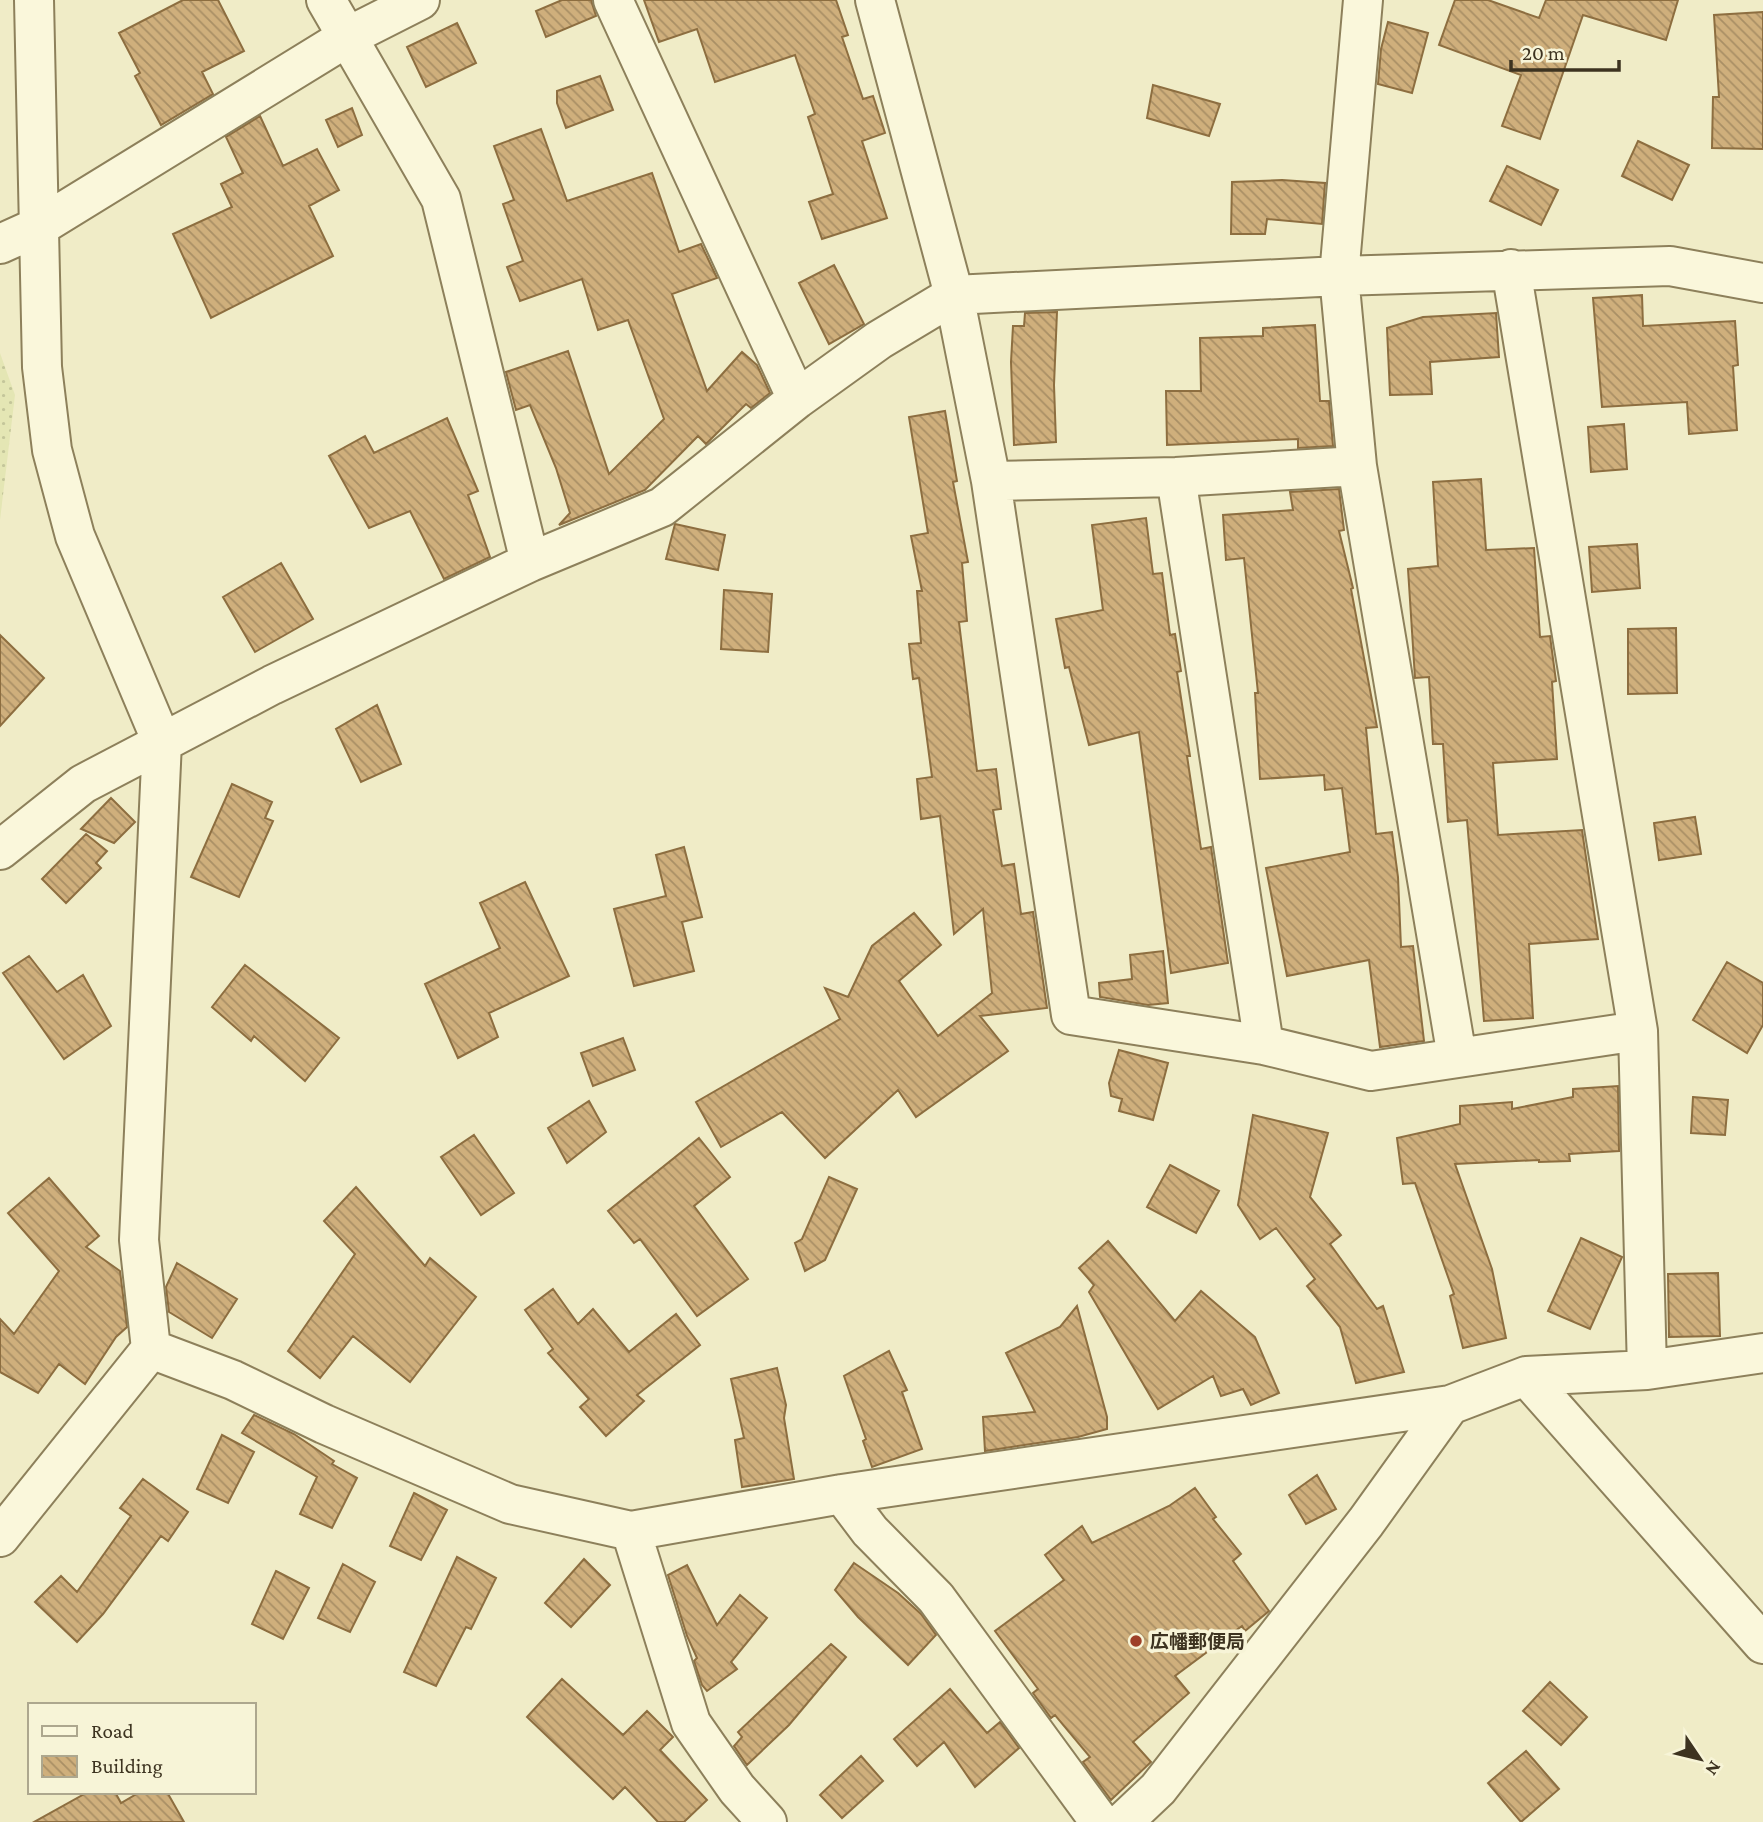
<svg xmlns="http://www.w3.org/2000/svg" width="1763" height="1822" font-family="'Crimson Pro','Noto Sans JP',serif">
  <defs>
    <pattern id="farmland-dots" width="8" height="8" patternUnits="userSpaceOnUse" patternTransform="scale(1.75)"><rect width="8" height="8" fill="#e4e6b4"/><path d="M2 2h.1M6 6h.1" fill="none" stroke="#c4c69a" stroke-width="1.8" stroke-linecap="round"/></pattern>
    <pattern id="building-back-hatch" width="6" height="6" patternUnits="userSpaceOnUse" patternTransform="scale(1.75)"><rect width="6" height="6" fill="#cfaf7c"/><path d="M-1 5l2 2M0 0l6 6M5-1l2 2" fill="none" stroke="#a98f65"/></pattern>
  </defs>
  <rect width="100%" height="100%" fill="#f0ecc7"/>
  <!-- farmland -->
  <path fill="url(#farmland-dots)" d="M0,353L15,395L0,520Z"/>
  <!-- building -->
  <path fill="url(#building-back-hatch)" stroke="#8d6e40" stroke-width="2" d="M183,0H218L244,51L202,72L213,94L161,125L135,76L140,73L119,33Z
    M562,0H591L596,16L546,37L536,11Z
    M644,0H836L848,35L842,37L863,99L873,96L885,133L862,141L887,218L822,239L809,202L833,194L808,117L815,114L795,55L715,82L697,29L659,42Z
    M1455,0H1488L1539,18L1546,0H1678L1666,40L1583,15L1540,139L1502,126L1521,75L1439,45Z
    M1763,12V149L1712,148L1713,97H1719L1714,15Z
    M1388,22L1428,33L1412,93L1378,84L1381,49Z
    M457,23L476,63L426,87L407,47Z
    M600,76L613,110L566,128L557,103V91Z
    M1153,85L1220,104L1209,136L1147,118Z
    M352,108L362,135L338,147L326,120Z
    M260,116L283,166L317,149L339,190L309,206L333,256L211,318L173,234L232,207L221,184L243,173L226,137Z
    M541,129L567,201L652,173L679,252L701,244L717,278L672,294L707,391L742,352L757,365L770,393L751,408L746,404L706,444L698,436L645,490L559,525L570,513L556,468L530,405L516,410L506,372L568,351L609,474L664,419L628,320L598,330L582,279L520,301L507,267L523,261L503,204L514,200L494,146Z
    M1638,141L1689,165L1672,200L1622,176Z
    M1507,166L1558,190L1541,225L1490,201Z
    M1282,180L1325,183L1322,224L1267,219L1265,234H1231L1232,182Z
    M834,265L864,324L829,344L799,283Z
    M1642,295L1643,326L1735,321L1738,365L1733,366L1737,430L1689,434L1687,402L1602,407L1593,298Z
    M1057,312L1054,385L1056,442L1014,445L1011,362L1013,326H1024L1025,313Z
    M1496,313L1499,357L1430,362L1432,394L1390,395L1387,328L1423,317Z
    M1315,325L1320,401H1329L1333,446L1298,448V439L1167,445L1166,391H1201L1200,338L1263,336V328Z
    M945,411L957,481L953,482L968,562L962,563L967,621L959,622L977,771L996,769L1001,809L993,810L1002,866L1014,864L1021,914L1033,912L1047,1008L980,1016L1008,1051L916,1117L898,1090L825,1158L782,1112L721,1147L696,1102L840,1019L825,988L848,997L872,946L914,913L941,945L899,981L938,1036L992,993L983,909L954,934L940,816L921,819L917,779L932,777L919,678L913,679L909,644L921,643L917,591H922L911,536L928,533L909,417Z
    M447,418L478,491L468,495L490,557L444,579L410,511L369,528L329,456L365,436L374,453Z
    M1624,424L1627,469L1591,472L1588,427Z
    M1481,479L1486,550L1534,548L1540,637L1550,636L1556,681L1552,682L1557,759L1493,763L1498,835L1582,830L1598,939L1529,944L1533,1018L1484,1021L1467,820L1448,822L1443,744H1433L1429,677L1415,678L1408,569L1438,566L1433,482Z
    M1339,489L1344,530L1339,531L1353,588L1351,589L1377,727L1366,728L1376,834L1392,832L1398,877L1401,947L1413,946L1424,1041L1380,1047L1369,960L1287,976L1266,868L1350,852L1342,788L1325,790L1324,775L1260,779L1255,693H1258L1244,558L1226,560L1223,515L1293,510L1290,492Z
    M1146,518L1153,574L1162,573L1170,635L1175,634L1181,671L1177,672L1190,756H1187L1201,849L1211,847L1228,963L1171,973L1139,732L1089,745L1069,667L1065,668L1056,619L1103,610L1092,525Z
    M675,524L725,535L718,570L666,559Z
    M1637,544L1640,588L1592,592L1589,547Z
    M281,563L313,619L255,652L223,597Z
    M724,590L772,594L768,652L721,649Z
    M1676,628L1677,693L1628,694V629Z
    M0,635L44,678L0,726Z
    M377,705L401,764L361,782L336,729Z
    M232,784L272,802L265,818L273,821L239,897L191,877Z
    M111,798L135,822L114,843L81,829Z
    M1695,817L1701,854L1659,860L1654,823Z
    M86,834L107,851L96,863L101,868L66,903L42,879Z
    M684,847L702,917L682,922L694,971L634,986L614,909L666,896L656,855Z
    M525,882L569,976L489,1013L498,1037L458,1058L425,984L500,948L480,903Z
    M1163,951L1168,1003L1148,1005L1100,997L1099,983L1132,979L1130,955Z
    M29,956L57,992L83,975L111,1026L64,1059L3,973Z
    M1727,962L1763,983V1025L1747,1053L1693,1020Z
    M245,965L339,1038L305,1081L254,1036L251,1041L212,1007Z
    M623,1038L635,1070L593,1086L581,1053Z
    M1119,1050L1168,1063L1153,1120L1119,1111L1122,1099L1111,1096L1109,1083Z
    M1618,1086L1619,1151L1569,1154L1570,1161L1539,1162V1160L1455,1164L1492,1269L1506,1338L1463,1348L1450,1296L1454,1294L1415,1183L1403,1184L1397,1138L1460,1124V1106L1512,1102V1109L1573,1097V1089Z
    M1693,1097L1728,1100L1725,1135L1691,1133Z
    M589,1101L606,1132L567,1163L548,1128Z
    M1253,1115L1328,1133L1310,1197L1341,1235L1330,1244L1377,1309L1383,1306L1404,1372L1356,1383L1340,1327L1307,1286L1315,1279L1276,1228L1260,1239L1238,1205Z
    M474,1135L514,1193L481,1215L441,1157Z
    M699,1138L730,1177L694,1206L748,1279L697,1316L640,1239L634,1243L608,1211Z
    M1170,1165L1219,1191L1196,1233L1147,1207Z
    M829,1177L857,1189L825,1260L805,1271L795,1243L802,1239Z
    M49,1178L99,1236L86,1247L120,1271L127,1327L116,1337L85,1384L59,1364L38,1393L0,1372V1319L14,1334L59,1271L8,1213Z
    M356,1187L425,1266L430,1258L476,1297L410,1382L353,1336L320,1378L288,1351L355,1254L324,1221Z
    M1581,1238L1622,1257L1590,1329L1548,1311Z
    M1108,1241L1175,1321L1201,1291L1255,1337L1279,1393L1251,1405L1243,1389L1221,1396L1213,1376L1158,1409L1089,1292L1094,1285L1079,1268Z
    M177,1263L237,1299L212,1338L169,1312L166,1287Z
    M1718,1273L1720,1336L1669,1337L1668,1274Z
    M553,1289L578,1324L593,1309L629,1352L676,1314L700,1345L637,1395L644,1401L606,1436L580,1407L589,1399L548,1353L553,1349L525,1310Z
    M1077,1306L1107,1417V1429L1078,1437L985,1451L983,1417L1035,1412L1006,1353L1060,1327Z
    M889,1351L907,1390L902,1392L922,1449L872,1467L863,1441L866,1439L844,1376Z
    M777,1368L786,1405L784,1418L794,1479L742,1487L735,1440L744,1438L731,1379Z
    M254,1415L294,1434L334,1461L332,1464L357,1478L332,1528L300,1514L317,1477L242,1433Z
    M222,1435L254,1452L228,1503L197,1489Z
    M1317,1475L1336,1509L1306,1524L1289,1495Z
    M143,1479L188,1512L168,1541L161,1536L103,1614L77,1642L35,1602L61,1576L77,1592L131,1516L120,1508Z
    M1195,1488L1216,1517L1213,1519L1241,1554L1233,1561L1269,1611L1245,1631L1242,1626L1175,1676L1189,1693L1133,1742L1151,1762L1111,1800L1083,1762L1090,1757L1055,1715L1051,1718L1033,1693L1038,1689L995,1631L1064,1580L1045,1555L1082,1526L1092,1543L1169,1506Z
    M414,1493L447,1510L421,1560L390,1546Z
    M457,1557L496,1578L471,1629L466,1627L436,1686L404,1672Z
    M584,1559L610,1585L571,1627L545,1603Z
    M854,1563L898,1593L921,1614L936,1635L908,1665L858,1617L835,1590Z
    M343,1564L375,1582L350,1632L318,1618Z
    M687,1565L717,1625L740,1595L767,1618L731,1662L737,1669L707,1691L702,1685L694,1661L697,1658L687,1636L668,1575Z
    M276,1571L309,1588L283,1639L252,1624Z
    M831,1644L846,1657L789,1725L747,1765L734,1746L742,1737L738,1732Z
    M562,1679L623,1735L647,1711L673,1737L660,1750L707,1800L684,1822H658L625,1787L613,1799L527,1717Z
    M1550,1682L1587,1717L1561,1745L1523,1711Z
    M950,1689L987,1733L1000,1722L1019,1748L975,1787L944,1742L917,1766L894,1739Z
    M1526,1751L1559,1789L1521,1822L1488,1783Z
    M861,1756L883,1781L842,1818L820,1795Z
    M88,1792H115L121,1803L140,1792H167L184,1822H34Z"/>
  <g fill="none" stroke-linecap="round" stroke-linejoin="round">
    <!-- minor casing -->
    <g stroke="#8d805b" stroke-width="42">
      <path id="minor" d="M326,0L441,199L530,562
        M613,0L797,399
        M875,0L954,295L991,481L1071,1015L1264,1045L1371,1071L1638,1031
        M1363,0L1339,276L1357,466L1457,1057
        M0,244L40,226L349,36L420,0
        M1511,269L1638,1031L1647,1370
        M1176,477L1264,1045
        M991,481L1176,477L1357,466
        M0,850L83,784L272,685L530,562L662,507L797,399L879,340L954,295L1339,276L1670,266L1763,283
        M151,1349L233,1380L324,1424L510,1504L631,1531L842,1494L1450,1405L1526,1376L1647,1370L1763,1353
        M1526,1376L1763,1644
        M842,1494L870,1531L936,1598L1100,1822
        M631,1531L691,1723L737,1789L767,1822
        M0,1537L151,1349L139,1240L162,742L75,536L52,450L42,367L34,0
        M1123,1822L1158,1789L1366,1522L1450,1405"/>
    </g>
    <!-- minor -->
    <use href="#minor" stroke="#faf7db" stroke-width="38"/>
  </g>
  <!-- markers -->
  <circle fill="#9e4029" stroke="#f7f4d7" stroke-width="2.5" cx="1136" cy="1641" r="7"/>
  <g text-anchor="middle" stroke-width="7" stroke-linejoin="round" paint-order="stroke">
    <!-- poi labels -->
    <g font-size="19" font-weight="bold" fill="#3d3320" stroke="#f7f4d7" text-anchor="start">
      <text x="1150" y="1648">広幡郵便局</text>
    </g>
  </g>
  <!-- legend -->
  <rect x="28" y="1703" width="228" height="91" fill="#f7f4d7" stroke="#ada78e" stroke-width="2"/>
  <rect x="42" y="1726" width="35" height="10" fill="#faf7db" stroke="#ada78e" stroke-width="2"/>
  <text x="91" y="1738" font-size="21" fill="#3d3320">Road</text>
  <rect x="42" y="1756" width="35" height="21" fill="url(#building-back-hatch)" stroke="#ada78e" stroke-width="2"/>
  <text x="91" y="1773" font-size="21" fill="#3d3320">Building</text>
  <!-- north arrow -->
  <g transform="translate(1700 1759) rotate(125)" stroke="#f7f4d7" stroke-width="5" paint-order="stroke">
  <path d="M0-5L12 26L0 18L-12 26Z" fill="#3d3320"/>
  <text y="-10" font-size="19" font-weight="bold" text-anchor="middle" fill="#3d3320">N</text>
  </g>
  <!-- scale -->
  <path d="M1511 60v10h108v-10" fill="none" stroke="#3d3320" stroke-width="3.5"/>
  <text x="1522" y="60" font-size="21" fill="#3d3320" stroke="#f7f4d7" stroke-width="5" paint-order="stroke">20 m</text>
</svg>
